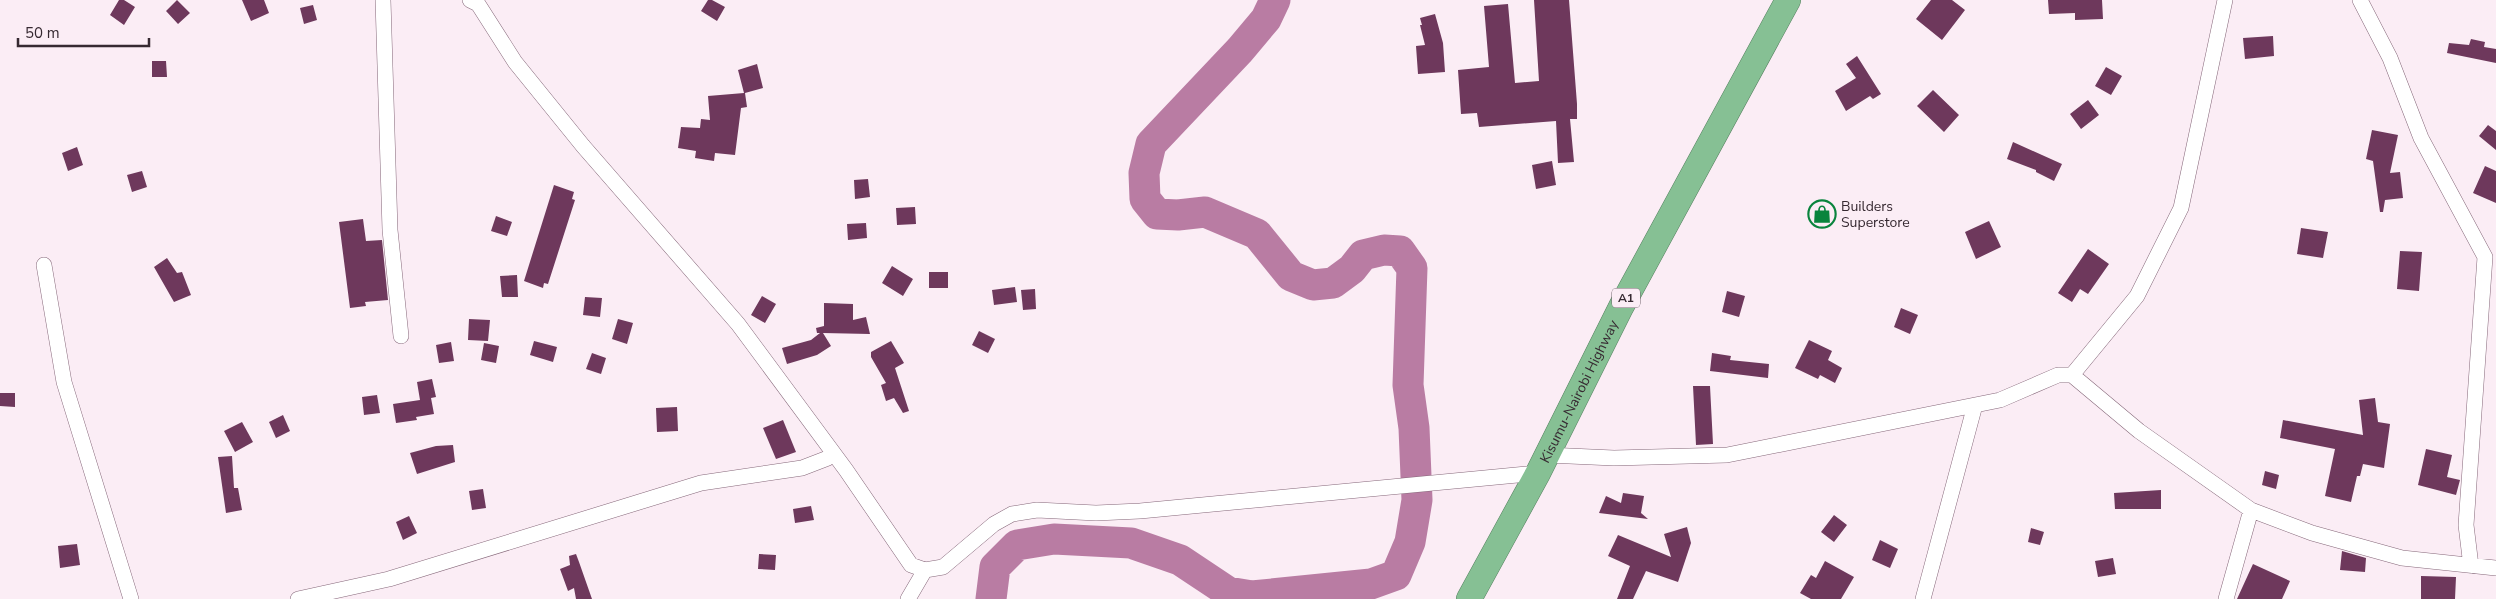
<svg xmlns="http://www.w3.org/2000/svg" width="2496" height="599" font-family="'Nunito Sans',sans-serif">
  <rect width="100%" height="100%" fill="#fbedf5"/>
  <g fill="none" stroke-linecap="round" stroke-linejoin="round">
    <!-- river -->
    <path stroke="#b97ca3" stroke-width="31" d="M991,599L995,567L1017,545L1054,539L1131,543L1180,560L1228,592L1252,596L1371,584L1396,575L1410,542L1417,500L1414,428L1408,385L1412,268L1400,251L1384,250L1363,255L1352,269L1333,283L1313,285L1291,276L1257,234L1205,212L1178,215L1157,214L1145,199L1144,173L1151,144L1240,50L1266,19L1275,0"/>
  </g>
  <!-- building -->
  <path fill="#6e385c" d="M119,0H124L135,7L124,25L110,15Z
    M177,0L190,13L178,24L166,11Z
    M242,0H264L269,13L251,21Z
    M708,0H712L725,7L717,21L701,11Z
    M1534,0H1569L1577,104V119H1570L1574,162L1558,163L1556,121L1479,127L1477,113L1461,114L1458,70L1489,67L1484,6L1508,4L1515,83L1539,81Z
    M1931,0H1952L1965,10L1942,40L1916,19Z
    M2048,0H2102L2103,19L2075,20V13L2049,14Z
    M313,5L317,20L304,24L300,8Z
    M1435,14L1443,43L1445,72L1418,74L1416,46L1425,45L1420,25H1422L1420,18Z
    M2273,36L2274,56L2245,59L2243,38Z
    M2471,39L2485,42L2484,47L2496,49V63L2447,53L2449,43L2469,45Z
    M1857,56L1881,94L1873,99L1870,96L1846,111L1835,91L1856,78L1846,64Z
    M152,61H166L167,77H152Z
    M757,64L763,88L745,93L747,107L741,108L735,155L715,153L714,161L695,158L696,151L678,148L681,127L700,128L701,119L710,120L708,96L744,93L738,70Z
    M2106,67L2122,76L2111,95L2095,86Z
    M1933,90L1959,115L1944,132L1917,106Z
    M2088,100L2099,115L2081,129L2070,114Z
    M2488,125L2496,131V150L2479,136Z
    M2372,130L2398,135L2390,173L2400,172L2403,198L2385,200L2383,212H2380L2373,161L2366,159Z
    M2013,142L2062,164L2054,181L2036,172V170L2007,159Z
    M77,147L83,165L68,171L62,153Z
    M1552,161L1556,185L1536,189L1532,165Z
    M2485,166L2496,171V203L2473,193Z
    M142,171L147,187L132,192L127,175Z
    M868,179L870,197L855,199L854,180Z
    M554,185L574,192L572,199L575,200L548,284L544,283L543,288L524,281Z
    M915,207L916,224L897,225L896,208Z
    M496,216L512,222L507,236L491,231Z
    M363,219L366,241L382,240L388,300L365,302L366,306L350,308L339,222Z
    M1989,221L2001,247L1976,259L1965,232Z
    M866,223L867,238L848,240L847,224Z
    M2301,228L2328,232L2323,258L2297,254Z
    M2088,249L2109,264L2088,294L2080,289L2072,302L2058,293Z
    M2400,251L2422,252L2419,291L2397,289Z
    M167,258L177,273L182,272L191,295L174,302L154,267Z
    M892,266L913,279L903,296L882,283Z
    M929,272H948V288H929Z
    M517,275L518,297H502L500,276Z
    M1015,287L1017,302L994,305L992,290Z
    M1035,289L1036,309L1023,310L1021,290Z
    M1727,291L1745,296L1739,317L1722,312Z
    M762,296L776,304L765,323L751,315Z
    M585,297L602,298L600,317L583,315Z
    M824,303L853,304V320L866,317L870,334L823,333L831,346L817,355L787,364L782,348L811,340L820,333H817L816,328L824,326Z
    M1901,308L1918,315L1910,334L1894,327Z
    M469,319L490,320L488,341L468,340Z
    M618,319L633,323L627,344L612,339Z
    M979,331L995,339L988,353L972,345Z
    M1809,340L1832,351L1828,360L1842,368L1835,383L1820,375L1818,379L1795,368Z
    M534,341L557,347L553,362L530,355Z
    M891,341L904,363L895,368L909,411L903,413L894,398L886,401L881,385L886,383L871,357V352Z
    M451,342L454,361L439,363L436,345Z
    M484,343L499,346L496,363L481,360Z
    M592,353L606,358L601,374L586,369Z
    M1712,353L1731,356L1730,360L1769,364L1768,378L1710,371Z
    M432,379L436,397L431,398L434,414L416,417L417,420L396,423L393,404L420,400L417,382Z
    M1693,386H1710L1713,444L1696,445Z
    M0,393H15V407L0,406Z
    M377,395L380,413L364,415L362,397Z
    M2375,398L2378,422L2390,424L2384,468L2363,464L2360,476H2357L2351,502L2325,496L2335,449L2280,438L2283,420L2363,435L2359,400Z
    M677,407L678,431L657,432L656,408Z
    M283,415L290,431L276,438L269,422Z
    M783,420L796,452L776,459L763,428Z
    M242,422L253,442L235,452L224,431Z
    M453,445L455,462L417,474L410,453L436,446Z
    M2426,449L2452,455L2447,477L2460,480L2456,495L2418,485Z
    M232,456L234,488H238L242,510L226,513L218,457Z
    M2265,471L2279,475L2276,489L2262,485Z
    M483,489L486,508L472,510L469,491Z
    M2161,490V509H2115L2114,493Z
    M1623,493L1644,496L1641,513L1648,519L1599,513L1606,496L1621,503Z
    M811,506L814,520L795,523L793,509Z
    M1834,515L1847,525L1834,542L1821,532Z
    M409,516L417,533L403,540L396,522Z
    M1687,527L1691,543L1678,582L1646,571L1633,599H1617L1630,566L1608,556L1618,535L1671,557L1664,534Z
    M2031,528L2044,532L2040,545L2028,542Z
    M1880,540L1898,549L1890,568L1872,560Z
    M77,544L80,565L60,568L58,546Z
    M2342,551L2366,558L2365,572L2340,570Z
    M576,554L579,562L592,599H576L574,588L568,591L560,569L570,565L569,556Z
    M759,554L776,555L775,570L758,569Z
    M2113,558L2116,574L2098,577L2095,561Z
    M1825,561L1854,577L1841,599H1811L1800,593L1811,575L1816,578Z
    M2253,564L2290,581L2282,599H2237Z
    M2421,576L2456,577L2455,599H2421Z"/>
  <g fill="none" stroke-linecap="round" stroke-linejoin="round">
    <!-- minor casing -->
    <g stroke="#86687a" stroke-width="16">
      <path id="minor" d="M383,0L390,230L401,336
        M470,0L478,4L515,62L583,146L738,324L846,470L911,565L925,570L943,567L994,524L1012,514L1037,510L1096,513L1140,511L1538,473
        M2360,0L2390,58L2421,138L2485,257L2466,525L2471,566
        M44,265L64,382L131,599
        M2072,375L2139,431L2251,510L2312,533L2402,558L2496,568
        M1547,455L1614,458L1727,455L2000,400L2058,375H2072L2137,296L2181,208L2225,0
        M298,599L389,579L701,483L802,468L828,458
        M908,599L925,570
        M1923,599L1975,405
        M2226,599L2251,510"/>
    </g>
    <!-- trunk casing -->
    <g stroke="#568160" stroke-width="26">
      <g id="trunk">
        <path id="s1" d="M1469,599L1538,473L1621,307L1788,0"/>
      </g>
    </g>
    <!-- minor -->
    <use href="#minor" stroke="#fff" stroke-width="15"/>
    <!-- trunk -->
    <use href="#trunk" stroke="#86c094" stroke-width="25"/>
  </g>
  <!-- icons -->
  <defs>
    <g id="shop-ring" transform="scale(1.4375)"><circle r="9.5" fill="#fbedf5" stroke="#09843d" stroke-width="1.5"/><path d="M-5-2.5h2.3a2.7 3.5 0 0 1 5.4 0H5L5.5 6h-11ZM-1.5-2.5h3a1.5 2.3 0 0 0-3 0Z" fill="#09843d"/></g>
  </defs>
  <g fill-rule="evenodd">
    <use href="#shop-ring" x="1822" y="214"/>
  </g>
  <g text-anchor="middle" stroke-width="5" stroke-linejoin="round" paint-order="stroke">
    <!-- shield labels -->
    <rect fill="#fbedf5" stroke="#71646c" stroke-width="1" x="1612" y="288.5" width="28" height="19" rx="4"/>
    <g font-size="12" font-weight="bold" fill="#362931">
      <text x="1626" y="302">A1</text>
    </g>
    <!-- poi labels -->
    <g font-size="14" fill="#362931" stroke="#fbedf5" text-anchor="start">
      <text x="1841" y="211">Builders<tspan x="1841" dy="16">Superstore</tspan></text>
    </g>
    <!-- street labels -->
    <g font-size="14" fill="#362931" stroke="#fbedf5">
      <text dy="5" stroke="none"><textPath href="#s1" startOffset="235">Kisumu-Nairobi Highway</textPath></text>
    </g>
  </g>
  <!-- scale -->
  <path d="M18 38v8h131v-8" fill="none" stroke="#362931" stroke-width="2.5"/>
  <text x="25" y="38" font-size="15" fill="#362931" stroke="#fbedf5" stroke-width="4" paint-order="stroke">50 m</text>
</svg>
